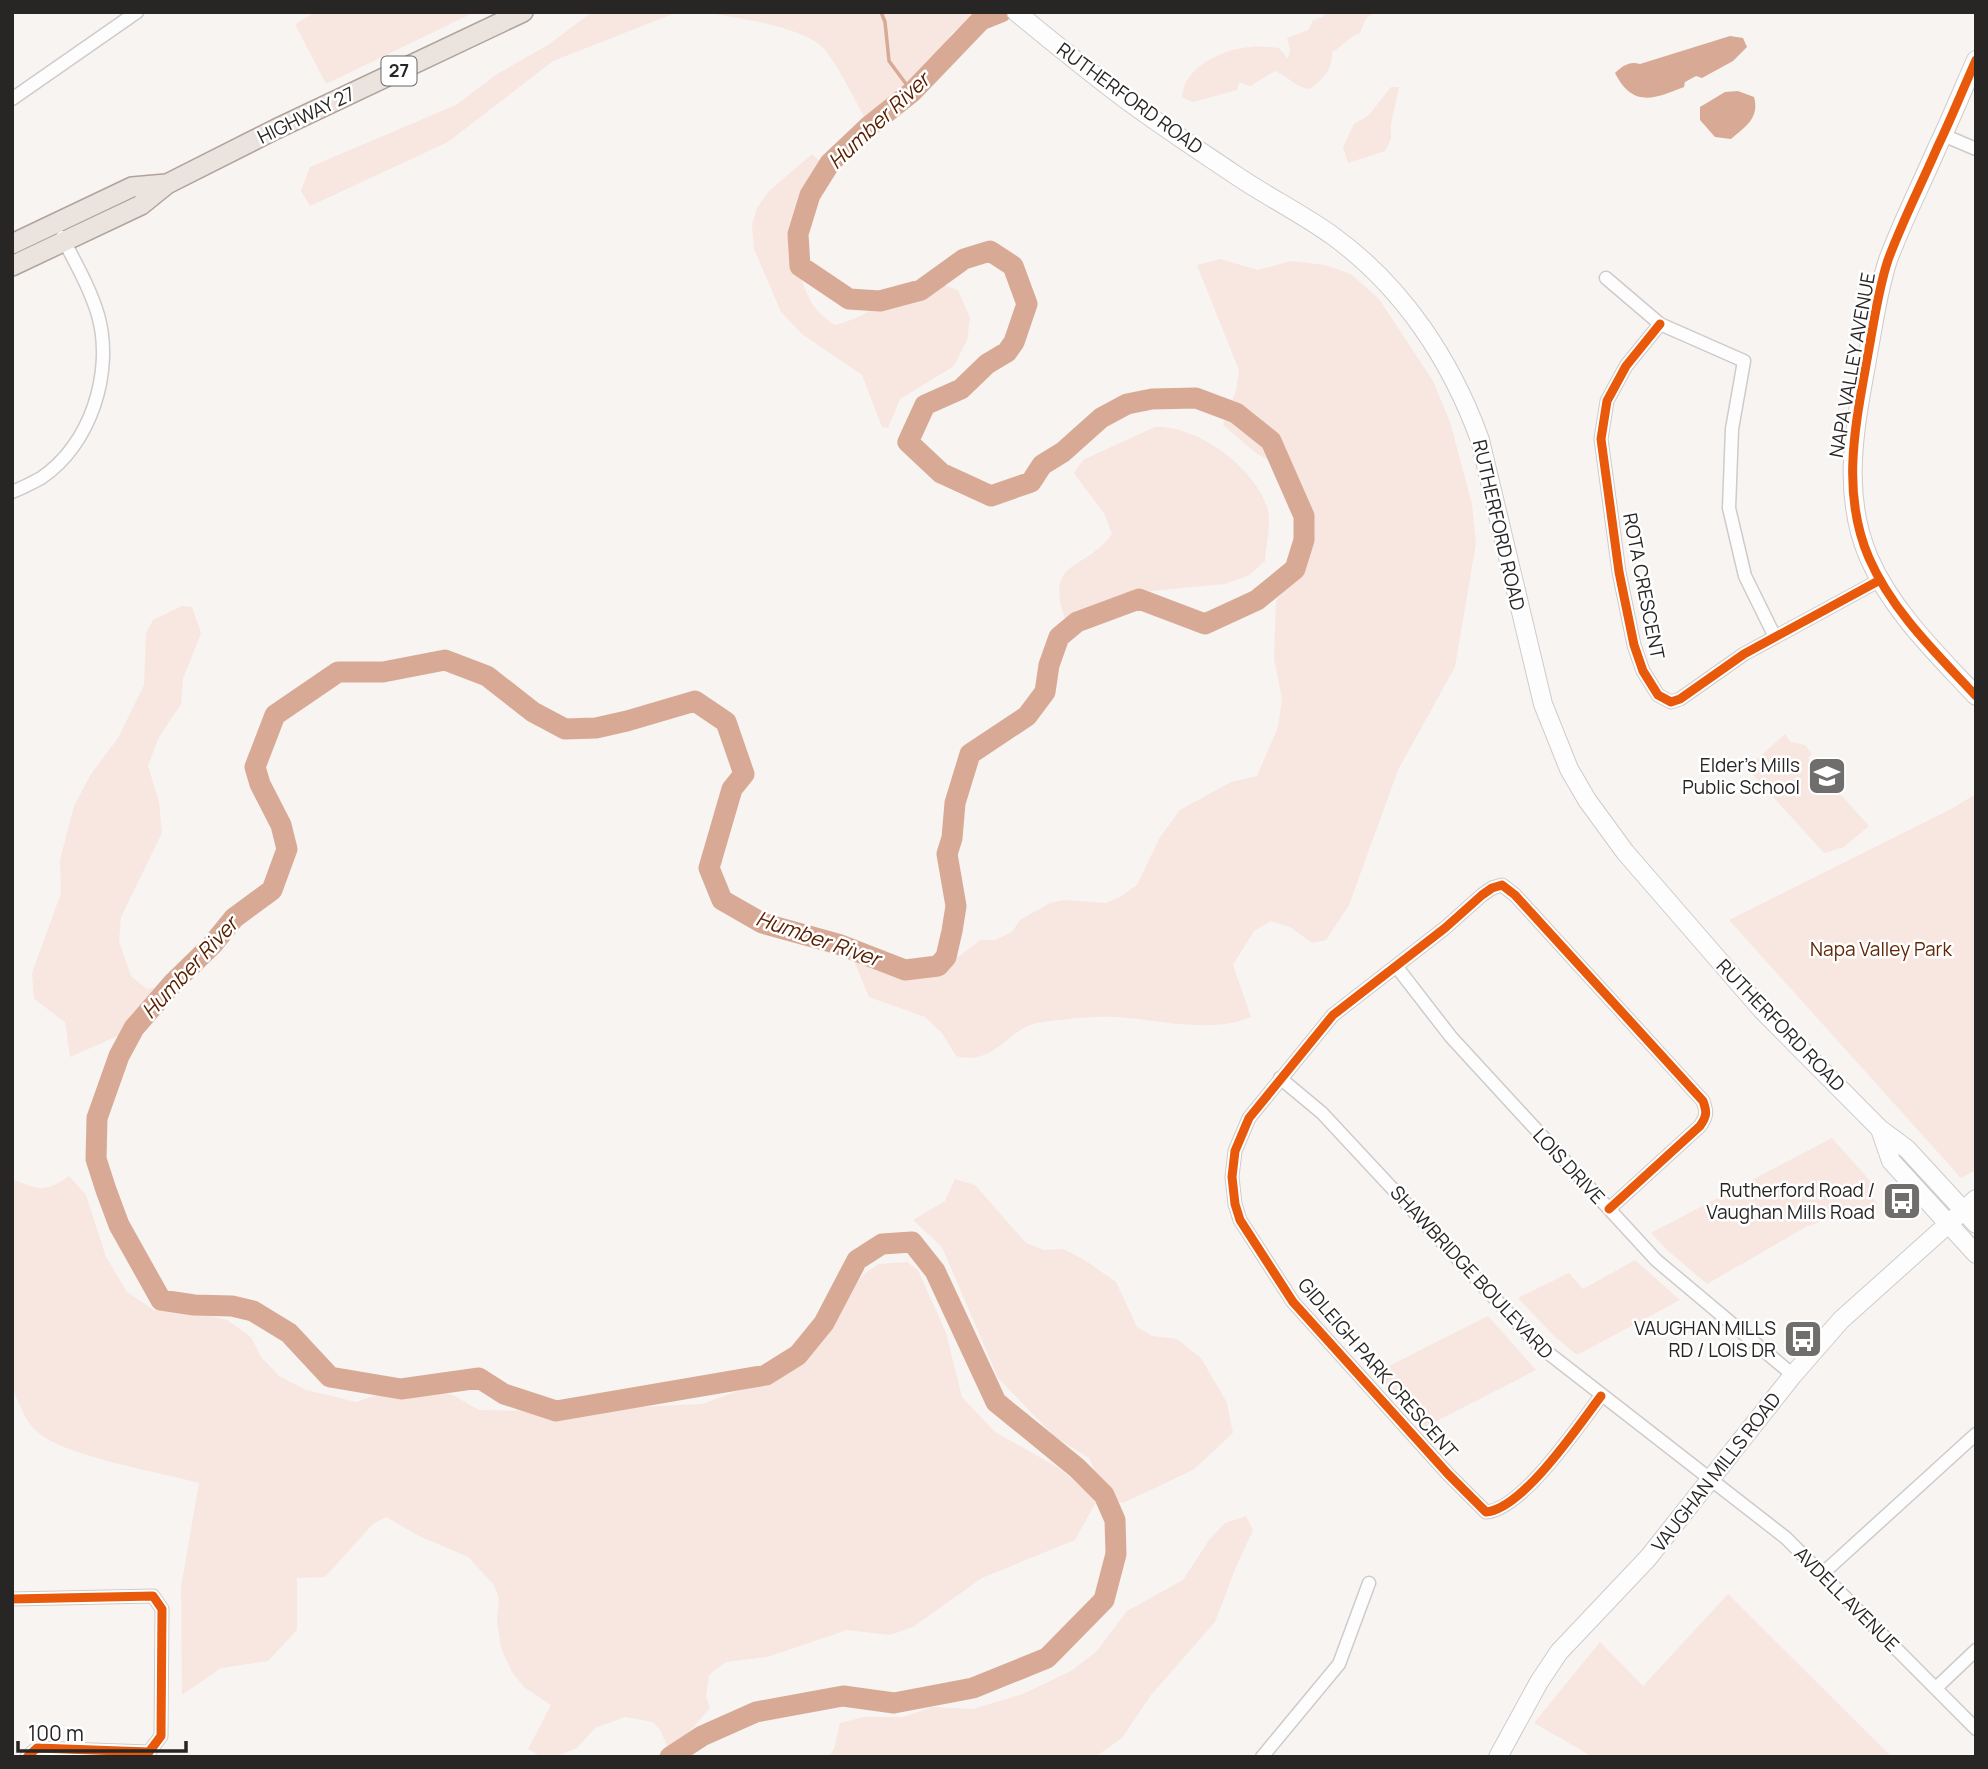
<svg xmlns="http://www.w3.org/2000/svg" width="1988" height="1769" font-family="Manrope,sans-serif">
  <rect width="100%" height="100%" fill="#f7f4f2"/>
  <!-- green -->
  <path fill="#f8e7e0" d="M316,12H475L326,84L295,24Z
    M592,12H678L553,61L448,142L310,206L301,191L310,167L456,105L497,74L548,45Z
    M702,12H980L953,32L939,53L906,91L868,123C856,103 837,62 822,47C802,26 732,17 702,12Z
    M1325,12H1376L1366,18L1360,33C1349,37 1343,46 1332,52C1333,70 1323,78 1310,89C1296,88 1288,76 1275,71L1250,86L1239,82L1237,90L1193,102L1182,97C1184,66 1224,49 1250,47C1260,46 1270,47 1279,48L1288,59L1290,49L1287,38L1308,30L1313,20L1323,17Z
    M1391,87H1399L1391,124V139L1385,151L1348,163L1343,147L1354,124L1368,116Z
    M812,154L826,167C811,187 797,204 790,228C787,240 805,296 814,306C819,314 827,319 834,325C870,318 902,285 936,284C943,284 951,288 958,290L970,318L967,340L954,366L900,399L888,428L882,427L862,375L802,334L781,312L754,249L752,225L757,208L768,192Z
    M1220,259L1258,270L1291,261L1325,265L1351,274L1379,299L1433,381L1450,422L1472,504L1476,543L1455,667L1398,770L1349,905L1326,940L1312,943L1290,927L1271,921L1254,931L1233,965L1251,1017C1210,1034 1161,1020 1117,1017C1093,1016 1066,1019 1042,1022C1008,1026 996,1067 956,1056L942,1033L925,1017L869,997L854,961L927,967L961,955L980,940H995L1012,932L1020,920L1050,903L1064,900L1105,903L1120,897L1137,885L1160,837L1180,810L1231,782L1257,776L1278,727L1282,698L1274,659L1276,601L1287,587L1306,533L1308,506L1293,472L1257,454L1223,425L1236,391L1239,370L1197,265Z
    M1155,427C1197,425 1254,467 1267,507C1272,522 1266,545 1265,561L1248,576L1224,584L1121,594L1066,622C1043,557 1084,573 1112,534L1105,515L1074,473L1083,460Z
    M182,606L192,607L201,633L183,679L181,704L159,737L148,766L159,802L162,833L121,917L119,941L131,976L147,989L162,987L124,1033L70,1057L65,1022L34,999L32,973L61,893L60,860L74,806L91,774L118,738L144,685L146,633L153,620Z
    M1785,734L1791,742L1805,745L1812,754L1808,758L1869,826L1844,847L1824,853L1747,768Z
    M1976,794V1170L1961,1178L1729,920L1951,809Z
    M1832,1138L1873,1184L1870,1188V1195L1878,1204L1847,1212L1806,1227L1707,1284L1667,1250L1651,1233Z
    M69,1176L86,1195L106,1257L127,1292L154,1310L203,1314L227,1320L251,1337L261,1357L279,1376L306,1390L356,1402L388,1391L418,1387L453,1395L479,1410L555,1411L702,1404L763,1382L802,1361L836,1321L850,1291L865,1273L879,1264L907,1262L918,1270L946,1333L962,1397L995,1432L1059,1468L1097,1500L1075,1540L982,1578L913,1627L890,1635L847,1630L767,1657L726,1662L709,1675L706,1697L710,1708L683,1739L668,1749L661,1731L653,1722L625,1717L595,1728L577,1748L553,1757H537V1754L528,1749L551,1705L524,1687L512,1672L501,1648L497,1620L499,1598L494,1585L468,1557L417,1535L386,1517L373,1524L325,1577L297,1578V1630L268,1661L221,1668L182,1695L181,1587L199,1483C161,1472 60,1456 35,1430C24,1419 19,1402 12,1388V1179C38,1190 45,1193 69,1176Z
    M955,1179L975,1185L1026,1243L1044,1250L1063,1249L1083,1259L1116,1282L1137,1327L1152,1336L1177,1339L1201,1358L1227,1403L1233,1433L1193,1470L1123,1503L1107,1498L1089,1458L1055,1437L998,1378L942,1247L913,1220L945,1201Z
    M1635,1260L1680,1300L1577,1355L1555,1337L1518,1298L1569,1273L1583,1289Z
    M1488,1316L1536,1370L1423,1428L1373,1374Z
    M1246,1516L1253,1530L1236,1567L1215,1622L1151,1695L1122,1738L1095,1757H828L834,1749L840,1723L864,1717H903L932,1707L973,1709L1023,1694L1071,1671L1097,1651L1127,1611L1183,1580L1209,1540L1225,1523Z
    M1728,1594L1892,1757H1593L1534,1723L1600,1642L1643,1686Z"/>
  <!-- water -->
  <path fill="#d8aa95" d="M1730,36L1743,38L1747,47L1733,61L1702,78L1696,76L1685,82L1684,87C1654,99 1633,108 1615,73C1623,66 1629,61 1640,64Z
    M1738,91L1754,97C1760,118 1745,127 1731,139L1715,137L1700,120V107L1725,92Z"/>
  <g fill="none" stroke-linecap="round" stroke-linejoin="round">
    <!-- stream -->
    <path stroke="#d8aa95" stroke-width="3.5" d="M849,12H850
      M881,12L885,22L889,61L912,92"/>
    <!-- river -->
    <path stroke="#d8aa95" stroke-width="21" d="M670,1757L702,1736L756,1712L843,1696L894,1703L973,1688L1047,1658L1104,1600L1116,1554L1115,1520L1104,1495L1077,1468L996,1402L935,1271L912,1242L882,1244L857,1260L824,1323L798,1355L766,1375L556,1411L504,1394L479,1378L401,1389L330,1377L289,1333L253,1311L232,1306L194,1305L161,1300L119,1225L106,1190L96,1159L97,1118L119,1056L134,1028L174,982L212,945L234,918L272,890L287,849L281,825L260,784L255,767L275,715L338,672H383L445,660L487,676L533,712L565,729L596,728L627,721L695,701L726,722L744,774L732,789L709,868L722,900L762,923L838,944L905,970L938,966L946,957L952,931L956,906L947,854L952,838L955,803L970,754L1027,716L1045,692L1049,665L1059,637L1077,622L1139,599L1205,624L1257,600L1295,569L1304,540V516L1271,441L1236,413L1196,398L1152,399L1127,404L1101,418L1063,452L1042,465L1031,482L991,496L941,473L908,442L925,405L961,389L987,364L1007,352L1014,342L1027,304L1013,266L990,251L964,259L921,290L880,301L849,299L800,266L798,234L810,195L830,163L868,127L912,92L981,20L1001,12"/>
    <!-- street casing -->
    <g stroke="#cecbca" stroke-width="15">
      <path id="street" d="M12,99L137,12
        M1943,135L1976,149
        M1606,278L1660,324L1744,361L1732,429L1729,508L1745,576L1775,637
        M1660,324L1626,366L1607,401L1601,439L1619,572L1634,645L1643,671L1658,695L1671,702L1680,699L1744,654L1880,580
        M12,492C22,488 32,483 41,478C91,445 114,371 98,315C90,288 75,262 62,237
        M1396,966L1451,1037L1656,1260L1793,1375
        M1280,1078L1322,1113L1538,1345L1786,1538L1976,1729
        M1601,1396C1579,1425 1523,1509 1486,1512L1448,1474L1293,1302L1240,1220L1235,1204L1232,1177L1235,1151L1249,1118L1333,1015L1445,928L1482,895L1492,888L1502,885L1515,895L1703,1101C1707,1112 1707,1116 1700,1126L1609,1209
        M1822,1574L1976,1434
        M12,1599L153,1596L162,1609L161,1736L149,1752L37,1748L27,1757
        M1936,1688L1976,1650
        M1262,1757L1339,1664L1369,1583"/>
    </g>
    <!-- secondary casing -->
    <g stroke="#cecbca" stroke-width="20">
      <path id="secondary" d="M1016,12C1049,39 1082,66 1116,92C1154,121 1194,147 1234,174C1266,196 1301,213 1333,236C1403,287 1451,360 1480,440L1543,704L1569,769L1587,800L1625,852L1762,1010L1880,1129L1907,1149L1976,1224
        M1976,60C1963,89 1951,119 1937,148C1921,185 1902,222 1888,260C1878,290 1874,322 1868,354C1856,422 1840,491 1869,558C1892,611 1937,654 1976,696
        M1880,1129L1891,1161L1976,1254
        M1498,1757L1539,1682L1559,1652L1648,1558L1793,1375L1841,1320L1976,1199"/>
    </g>
    <!-- primary casing -->
    <g stroke="#b1a29b" stroke-width="22">
      <path id="primary" d="M12,244L132,187L166,184
        M12,266L141,205L167,184L276,129L523,12"/>
    </g>
    <!-- street -->
    <use href="#street" stroke="#fefdfd" stroke-width="12"/>
    <!-- secondary -->
    <use href="#secondary" stroke="#fefdfd" stroke-width="18"/>
    <!-- primary -->
    <use href="#primary" stroke="#ebe3de" stroke-width="19"/>
    <!-- cycleway casing -->
    <g stroke="#fff" stroke-width="13">
      <path id="cycleway" d="M1976,60C1963,89 1951,119 1937,148C1921,185 1902,222 1888,260C1878,290 1874,322 1868,354C1856,422 1840,491 1869,558C1892,611 1937,654 1976,696
        M1660,324L1626,366L1607,401L1601,439L1619,572L1634,645L1643,671L1658,695L1671,702L1680,699L1744,654L1880,580
        M1601,1396C1579,1425 1523,1509 1486,1512L1448,1474L1293,1302L1240,1220L1235,1204L1232,1177L1235,1151L1249,1118L1333,1015L1445,928L1482,895L1492,888L1502,885L1515,895L1703,1101C1707,1112 1707,1116 1700,1126L1609,1209
        M12,1599L153,1596L162,1609L161,1736L149,1752L37,1748L27,1757"/>
    </g>
    <!-- cycleway -->
    <use href="#cycleway" stroke="#e8590c" stroke-width="9"/>
  </g>
  <!-- icons -->
  <defs>
    <g id="school-square" transform="scale(2.0125)"><rect x="-9" y="-9" width="18" height="18" rx="4" fill="#706e6d" stroke="#fff"/><path d="M0-5L7-2L0 1L-7-2ZM-4 1L0 2.5L4 1V4Q0 6-4 4Z" fill="#fff"/></g>
    <g id="bus-square" transform="scale(2.0125)"><rect x="-9" y="-9" width="18" height="18" rx="4" fill="#706e6d" stroke="#fff"/><path d="M-5-6H5V4H4V6H2V4H-2V6H-4V4H-5ZM-3.5-4V0h7V-4ZM-3.5 1.2v1.5H-2V1.2ZM2 1.2v1.5H3.5V1.2Z" fill="#fff"/></g>
  </defs>
  <g fill-rule="evenodd">
    <use href="#school-square" x="1827" y="776"/>
    <use href="#bus-square" x="1902" y="1201"/>
    <use href="#bus-square" x="1803" y="1339"/>
  </g>
  <g text-anchor="middle" stroke-width="5" stroke-linejoin="round" paint-order="stroke">
    <!-- shield labels -->
    <rect fill="#fff" stroke="#686766" stroke-width="2" x="381.5" y="56.5" width="35" height="29" rx="5"/>
    <g font-size="18" font-weight="bold" fill="#282625">
      <text x="399" y="77">27</text>
    </g>
    <!-- street labels -->
    <g font-size="19" fill="#282625" stroke="#fff">
      <text transform="translate(1130 98) rotate(36)" y="7">RUTHERFORD ROAD</text>
      <text transform="translate(306 115) rotate(-26)" y="7">HIGHWAY 27</text>
      <text transform="translate(1852 365) rotate(-80)" y="7">NAPA VALLEY AVENUE</text>
      <text transform="translate(1499 525) rotate(77)" y="7">RUTHERFORD ROAD</text>
      <text transform="translate(1644 586) rotate(79)" y="7">ROTA CRESCENT</text>
      <text transform="translate(1781 1025) rotate(46)" y="7">RUTHERFORD ROAD</text>
      <text transform="translate(1569 1166) rotate(47)" y="7">LOIS DRIVE</text>
      <text transform="translate(1472 1272) rotate(47)" y="7">SHAWBRIDGE BOULEVARD</text>
      <text transform="translate(1378 1368) rotate(49)" y="7">GIDLEIGH PARK CRESCENT</text>
      <text transform="translate(1716 1472) rotate(-52)" y="7">VAUGHAN MILLS ROAD</text>
      <text transform="translate(1847 1599) rotate(45)" y="7">AVDELL AVENUE</text>
    </g>
    <!-- poi labels -->
    <g font-size="19" fill="#282625" stroke="#fff" text-anchor="end">
      <text x="1800" y="772">Elder's Mills<tspan x="1800" dy="22">Public School</tspan></text>
      <text x="1875" y="1197">Rutherford Road /<tspan x="1875" dy="22">Vaughan Mills Road</tspan></text>
      <text x="1776" y="1335">VAUGHAN MILLS<tspan x="1776" dy="22">RD / LOIS DR</tspan></text>
    </g>
    <!-- park labels -->
    <g font-size="19" fill="#622705" stroke="#fff">
      <text x="1881" y="956">Napa Valley Park</text>
    </g>
    <!-- water labels -->
    <g font-size="21" font-style="italic" fill="#5a2000" stroke="#fff">
      <text transform="translate(879 121) rotate(-43)" y="7">Humber River</text>
      <text transform="translate(818 939) rotate(19)" y="7">Humber River</text>
      <text transform="translate(190 968) rotate(-47)" y="7">Humber River</text>
    </g>
  </g>
  <!-- border -->
  <rect width="1988" height="1769" fill="none" stroke="#282625" stroke-width="28"/>
  <!-- scale -->
  <path d="M18 1741v10h168v-10" fill="none" stroke="#282625" stroke-width="3.5"/>
  <text x="28" y="1741" font-size="21" fill="#282625" stroke="#ffffff" stroke-width="5" paint-order="stroke">100 m</text>
</svg>
